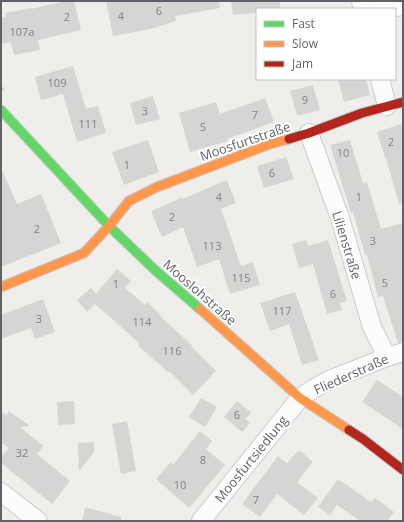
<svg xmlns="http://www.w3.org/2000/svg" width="404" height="522" font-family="'Open Sans',sans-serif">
  <rect width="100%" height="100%" fill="#efeeea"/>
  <!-- building -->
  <path fill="#d6d5d3" d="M66,1H74L81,30L38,40L40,50L14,55L11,42L1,44V18L6,17L5,13L31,8V9Z
    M106,1H219L220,8L175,16L176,21L151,29L113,36Z
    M231,1H280V9H257V13L233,15Z
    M73,66L86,109L98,106L106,133L77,142L63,94L41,100L35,77Z
    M338,79H366L370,95L344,102Z
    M313,85L320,110L302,115H297L290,91Z
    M153,96L160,119L136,125L130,103Z
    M265,98L274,122L227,139L228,141L190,152L179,113L216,102L220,114Z
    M401,124L403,132V203L399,204L386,158H385L377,132Z
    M148,140L159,172L124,185L112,152Z
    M350,140L363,183L367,182L381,229L403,223V342L398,343L383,296L378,297L367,255H365L353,212L351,213L330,145Z
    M286,157L294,179L264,188L257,166Z
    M1,168L17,204L41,194L61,243L1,267Z
    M227,180L236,203L221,209L241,266L253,262L260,285L230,294L219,259L197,267L183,227L162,237L151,211L181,198L182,199Z
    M306,240L308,246L328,240L347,301L340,303L342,310L327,314L313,264L299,268L292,244Z
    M117,269L131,281L125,288L145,305L147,302L161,315L160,316L192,345L191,346L216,371L193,395L169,371L168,372L138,346L139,343L95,304L87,312L77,300L91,288L96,294Z
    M295,292L319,360L302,365L289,324L270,331L260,303Z
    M43,299L55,332L35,339L31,328L1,339V315Z
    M377,380L403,397V429L362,402Z
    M201,398L217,407L205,427L189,417Z
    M74,401L75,424L58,425L57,402Z
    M237,401L251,412L246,419L250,423L242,432L224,417Z
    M1,411L6,415L9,411L30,426L20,427L43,446L37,454L70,481L52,504L1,463V457L9,448L1,442Z
    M127,421L136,471L121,474L112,424Z
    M200,431L212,441L206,449L225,465L189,508L156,479L171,462L173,465Z
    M94,442V452L79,471L78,443Z
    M299,450L313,462L297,482L318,498L304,515L277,494L260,517L242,504L278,456L287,463Z
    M338,479L371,502L375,498L394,512L387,521H360L337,505L330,515L318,507Z
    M85,507L121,517V521H82Z"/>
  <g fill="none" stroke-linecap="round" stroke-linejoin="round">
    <!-- street casing -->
    <g stroke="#cbcccc" stroke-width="20">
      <path id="street" d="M361,1L363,9
        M377,9L403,6
        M380,79L387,106
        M309,133L340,218L372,327L387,357
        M1,492L38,521
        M201,521L300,398L313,389L329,380L387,357L403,352"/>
    </g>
    <!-- fast casing -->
    <g stroke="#cacacb" stroke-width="11">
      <path id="fast" d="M1,110L109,226L155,270L200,309"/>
    </g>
    <!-- slow casing -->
    <g stroke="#cacacb" stroke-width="11">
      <path id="slow" d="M1,287L84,253L109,226L129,201L157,187L270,144L289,139
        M200,309L300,398L349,430"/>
    </g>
    <!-- jam casing -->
    <g stroke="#cacacb" stroke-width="11">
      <path id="jam" d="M289,139L309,133L362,113L403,102
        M349,430L363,439L403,470"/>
    </g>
    <!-- path -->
    <path stroke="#cacfcc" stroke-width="2.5" stroke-dasharray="4 2" stroke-linecap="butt" d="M1,87L5,92"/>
    <!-- street -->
    <use href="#street" stroke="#fdfcfc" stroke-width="18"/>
    <!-- fast -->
    <use href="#fast" stroke="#63d668" stroke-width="9"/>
    <!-- slow -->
    <use href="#slow" stroke="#ff974d" stroke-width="9"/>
    <!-- jam -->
    <use href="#jam" stroke="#b3261e" stroke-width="9"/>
  </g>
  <g text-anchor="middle" stroke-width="4" stroke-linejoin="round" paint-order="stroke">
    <!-- number labels -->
    <g font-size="11" fill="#7e8184">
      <text x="159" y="15">6</text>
      <text x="121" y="20">4</text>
      <text x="67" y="21">2</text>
      <text x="22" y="36">107a</text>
      <text x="57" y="87">109</text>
      <text x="305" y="104">9</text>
      <text x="145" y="115">3</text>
      <text x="255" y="119">7</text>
      <text x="88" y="128">111</text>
      <text x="203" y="131">5</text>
      <text x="391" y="146">2</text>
      <text x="343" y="157">10</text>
      <text x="127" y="169">1</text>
      <text x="272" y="177">6</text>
      <text x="219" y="201">4</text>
      <text x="359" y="201">1</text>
      <text x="172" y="221">2</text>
      <text x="37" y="233">2</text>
      <text x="373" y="245">3</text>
      <text x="212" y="250">113</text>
      <text x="241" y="282">115</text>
      <text x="385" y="287">5</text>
      <text x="116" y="288">1</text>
      <text x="333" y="298">6</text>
      <text x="282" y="315">117</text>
      <text x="39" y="323">3</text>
      <text x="142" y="326">114</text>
      <text x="172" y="355">116</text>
      <text x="237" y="419">6</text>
      <text x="22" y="457">32</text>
      <text x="203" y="464">8</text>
      <text x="180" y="489">10</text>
      <text x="256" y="504">7</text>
    </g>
    <!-- street labels -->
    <g font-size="13" fill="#5f6368" stroke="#fff">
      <text transform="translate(245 141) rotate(-19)" y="5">Moosfurtstraße</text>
      <text transform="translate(347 245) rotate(73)" y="5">Lilienstraße</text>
      <text transform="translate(200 292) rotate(41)" y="5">Mooslohstraße</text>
      <text transform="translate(351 374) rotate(-24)" y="5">Fliederstraße</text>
      <text transform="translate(251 459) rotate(-51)" y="5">Moosfurtsiedlung</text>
    </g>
  </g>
  <!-- border -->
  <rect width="404" height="522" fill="none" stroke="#5f6368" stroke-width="4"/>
  <!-- legend -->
  <rect x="256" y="8" width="140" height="72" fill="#ffffff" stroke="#bfc1c3"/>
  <rect x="264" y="21" width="20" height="6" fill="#63d668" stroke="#bfc1c3"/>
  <text x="292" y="28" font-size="12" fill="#5f6368">Fast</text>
  <rect x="264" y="41" width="20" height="6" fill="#ff974d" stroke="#bfc1c3"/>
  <text x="292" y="48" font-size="12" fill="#5f6368">Slow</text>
  <rect x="264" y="61" width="20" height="6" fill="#b3261e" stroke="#bfc1c3"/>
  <text x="292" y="68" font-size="12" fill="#5f6368">Jam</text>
</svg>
